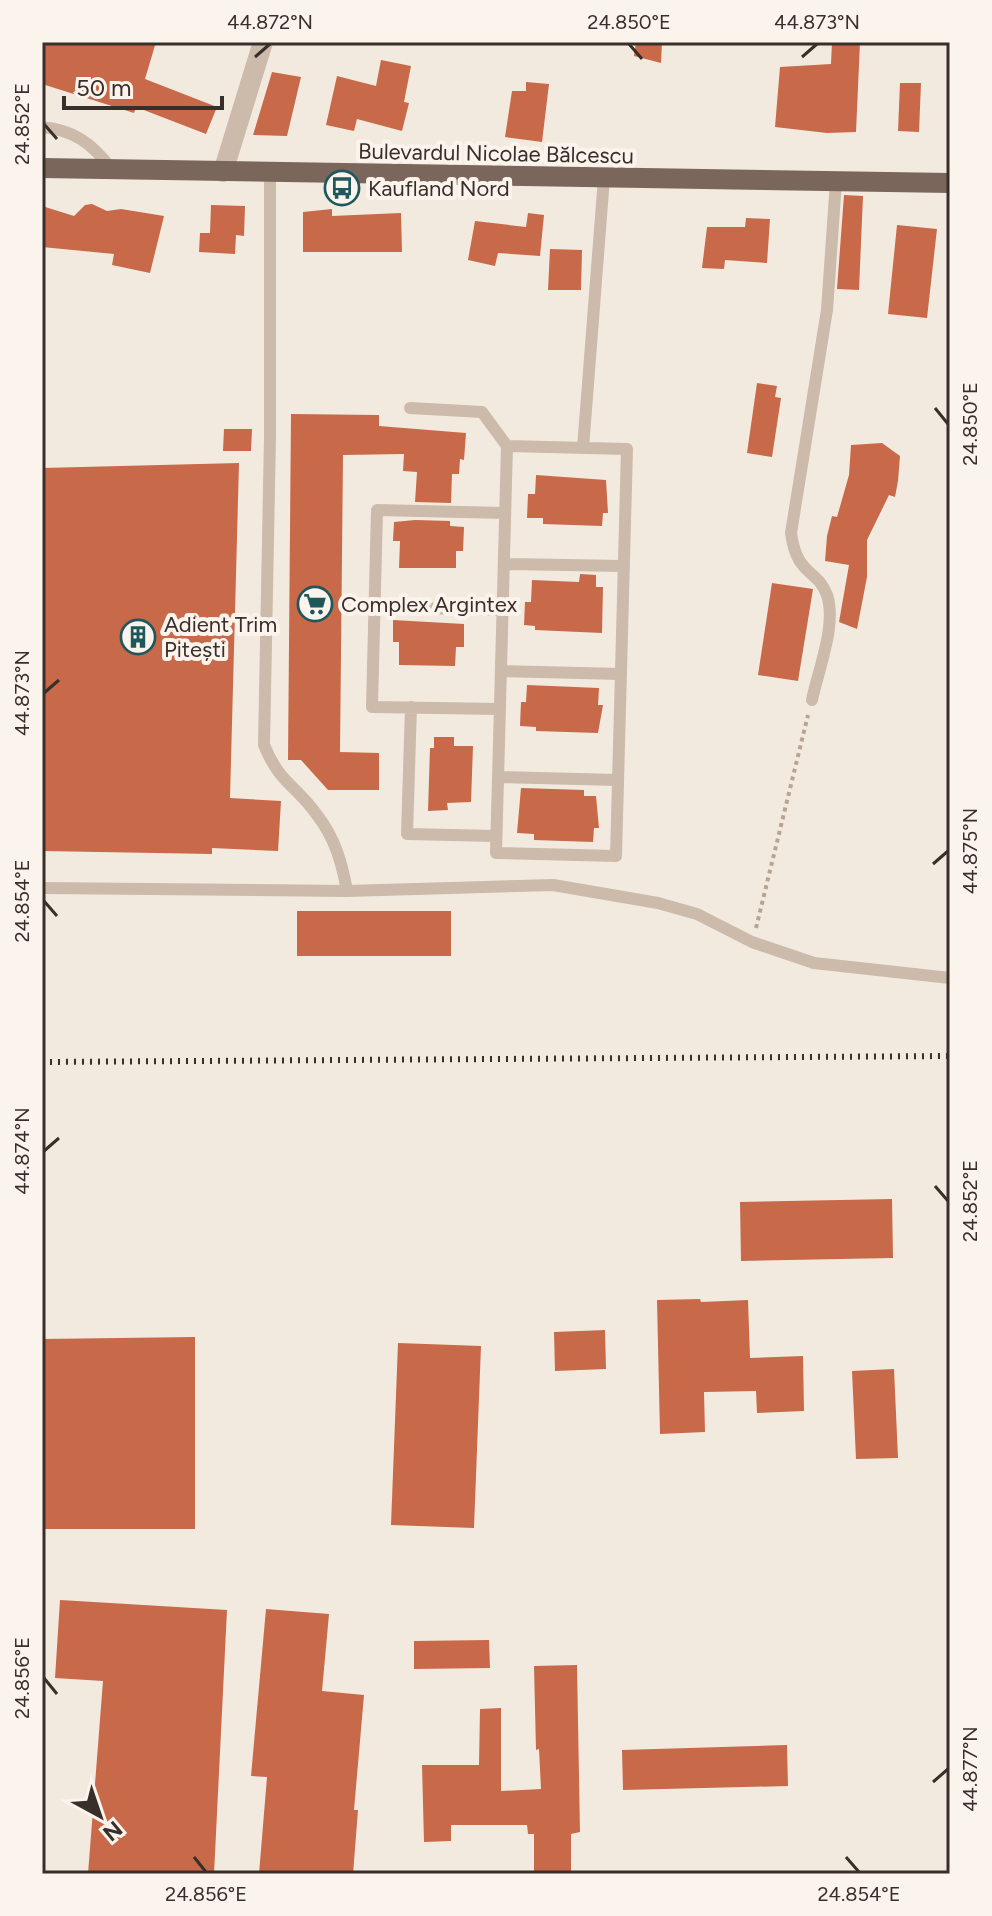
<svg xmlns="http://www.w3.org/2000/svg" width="992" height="1916" font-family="Figtree,sans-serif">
  <rect width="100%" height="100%" fill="#f3eadf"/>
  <!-- building -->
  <path fill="#c86949" d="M42,42H156L145,79L217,107L206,134L136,107L134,113L42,84Z
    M636,42H662L661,63L634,56Z
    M832,42H860L856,132L827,133L775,127L780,67L831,64Z
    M381,60L411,66L404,102L409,103L402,131L357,119L354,131L326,125L337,76L376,86Z
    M272,72L301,77L287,136L253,135Z
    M526,82L549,84L542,142L505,137L512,91H526Z
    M900,83H921L919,132L898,131Z
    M844,195L863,196L859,290L837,289Z
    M92,204L107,211L121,209L164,216L150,273L112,265L114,254L42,247V206L74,216L85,205Z
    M211,205L245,206L244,236L236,235L235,254L199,252L200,233H210Z
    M332,209V216L401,213L402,252H303V212Z
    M528,213L544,215L540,256L498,253L495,266L468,260L475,221L526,227Z
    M746,218L770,219L767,263L725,260L724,269L702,268L707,227H745Z
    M897,225L937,229L927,318L888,314Z
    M550,249L582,250L581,290H548Z
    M757,383L777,386L775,397L781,398L772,457L747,453Z
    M291,414L379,415V426L466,433L464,460L460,459L459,474H452L451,503L415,502L417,472L403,471L404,454L343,455L340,752L379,753V790H328L301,760H288Z
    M224,429H252L251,451H223Z
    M882,443L900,456L898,481L895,497L889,495L867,540V577L857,629L839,622L849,565L825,561L827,536L832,516L837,517L849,475L851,445Z
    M239,463L230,798L281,801L278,851L212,848V854L42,851V468Z
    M536,475L606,480L608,513H603L602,526L543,524V518H527L528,494H535Z
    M415,520L450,521V526L464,527L463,551H456V568H399L400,541H393L394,522Z
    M580,574L596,575V587H603L602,633L535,630V626L524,625L525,602H531L532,580L579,582Z
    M772,583L813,589L798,681L758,675Z
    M393,620L464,624V647H456L455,666L399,665V642H393Z
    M527,685L599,688L598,705H603L598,733L536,731V727L520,726L521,702H526Z
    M434,737H454V746H473L471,802L447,803L448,810L428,811L430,748H434Z
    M521,788L584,790V796H596L599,828H594L593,842L534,840V834L517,833Z
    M297,911H451V956H297Z
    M892,1199L893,1258L741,1261L740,1202Z
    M700,1299L701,1302L748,1300L750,1358L803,1356L804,1411L757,1413L756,1391L704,1392L705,1432L660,1434L657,1300Z
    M605,1330L606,1369L555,1371L554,1332Z
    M195,1337V1529H42V1339Z
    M398,1343L481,1346L474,1528L391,1525Z
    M894,1369L898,1458L856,1459L852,1371Z
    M60,1600L227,1610L214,1874H88L103,1681L55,1678Z
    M266,1609L329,1614L322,1691L364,1695L354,1810H358L353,1874H259L267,1777L251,1776Z
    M489,1640L490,1668L414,1669V1641Z
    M577,1665L580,1832L571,1834V1874H534V1834H528L527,1825H451V1841L424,1842L422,1765H479L480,1709L501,1708V1791L541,1789L539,1749L536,1750L534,1666Z
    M787,1745L788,1786L623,1790L622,1750Z"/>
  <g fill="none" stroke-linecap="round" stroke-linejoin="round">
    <!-- path -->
    <path stroke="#b8a494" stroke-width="4" stroke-dasharray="4 4" stroke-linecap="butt" d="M756,928L808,715"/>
    <!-- service -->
    <path stroke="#ccbaaa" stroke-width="12" d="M42,127C74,130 91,143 111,168
      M270,174V436L264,745C280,784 296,785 317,815C335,838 342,863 347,891
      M410,408L482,412L507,446L496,853L616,856L627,449L507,446
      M583,448L604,178
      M504,564L624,566
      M374,607L502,610
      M501,671L621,674
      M812,700C818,670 837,625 827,595C817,568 797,577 791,533L827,310L836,181
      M411,707L407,834L496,836
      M500,709L372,707L377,510L505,513
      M498,777L618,780
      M42,888L347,891L553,885L658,903L697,914L752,942L814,963L950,978"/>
    <!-- minor -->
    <path stroke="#ccbaaa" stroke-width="20" d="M223,172L263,42"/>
    <!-- primary -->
    <path stroke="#7b665b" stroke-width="20" d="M42,168L950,183"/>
    <!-- rail -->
    <path stroke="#392f2a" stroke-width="6" stroke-dasharray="2 6" stroke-linecap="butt" d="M42,1062L950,1056"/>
  </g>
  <!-- ticks -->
  <path fill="none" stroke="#392f2a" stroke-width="3" d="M629,44L642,59M255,57L270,44M802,57L817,44M44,124L57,139M935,408L948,424M44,693L59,680M933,864L948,851M44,901L57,916M44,1151L59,1138M935,1186L948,1201M44,1678L57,1694M933,1782L948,1769M194,1857L206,1872M846,1857L859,1872"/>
  <!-- icons -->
  <defs>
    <g id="bus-ring" transform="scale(1.8)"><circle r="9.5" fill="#fbf4ec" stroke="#1e575c" stroke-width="1.5"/><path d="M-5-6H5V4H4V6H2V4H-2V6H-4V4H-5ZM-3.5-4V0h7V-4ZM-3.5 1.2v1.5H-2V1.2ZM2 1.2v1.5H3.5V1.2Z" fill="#1e575c"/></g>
    <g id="supermarket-ring" transform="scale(1.8)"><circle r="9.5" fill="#fbf4ec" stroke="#1e575c" stroke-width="1.5"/><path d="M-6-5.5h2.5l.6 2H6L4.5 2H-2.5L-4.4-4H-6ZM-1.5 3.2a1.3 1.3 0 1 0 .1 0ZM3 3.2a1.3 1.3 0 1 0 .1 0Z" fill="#1e575c"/></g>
    <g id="building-ring" transform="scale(1.8)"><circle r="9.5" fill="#fbf4ec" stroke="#1e575c" stroke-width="1.5"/><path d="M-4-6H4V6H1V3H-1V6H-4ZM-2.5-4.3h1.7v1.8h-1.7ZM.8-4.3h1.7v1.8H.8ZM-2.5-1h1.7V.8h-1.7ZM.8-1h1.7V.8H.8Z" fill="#1e575c"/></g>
  </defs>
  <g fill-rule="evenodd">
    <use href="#bus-ring" x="342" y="188"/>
    <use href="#supermarket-ring" x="315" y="604"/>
    <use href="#building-ring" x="138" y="637"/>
  </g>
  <g text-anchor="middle" stroke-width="8" stroke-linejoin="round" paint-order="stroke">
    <!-- street labels -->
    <g font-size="22" fill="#392f2a" stroke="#fbf4ec">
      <text transform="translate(496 153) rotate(1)" y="8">Bulevardul Nicolae Bălcescu</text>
    </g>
    <!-- poi labels -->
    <g font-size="22" fill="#392f2a" stroke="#fbf4ec" text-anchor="start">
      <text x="368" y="196">Kaufland Nord</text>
      <text x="341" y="612">Complex Argintex</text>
      <text x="164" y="632">Adient Trim<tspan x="164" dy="25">Pitești</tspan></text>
    </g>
  </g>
  <!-- border -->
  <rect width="992" height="1916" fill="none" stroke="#fbf4ec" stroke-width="88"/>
  <!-- north arrow -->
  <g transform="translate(100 1816) rotate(140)" stroke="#fbf4ec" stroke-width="6" paint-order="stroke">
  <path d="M0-6L14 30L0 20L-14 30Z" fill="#392f2a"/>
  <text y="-12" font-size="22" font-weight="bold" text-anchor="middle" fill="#392f2a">N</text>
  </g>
  <!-- scale -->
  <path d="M64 96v12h158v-12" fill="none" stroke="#392f2a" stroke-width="4"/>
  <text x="76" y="96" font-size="24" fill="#392f2a" stroke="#fbf4ec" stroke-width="6" paint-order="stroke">50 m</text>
  <rect x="44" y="44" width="904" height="1828" fill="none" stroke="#392f2a" stroke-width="3"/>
  <g font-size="20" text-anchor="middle" fill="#392f2a">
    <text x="270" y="29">44.872°N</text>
    <text x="629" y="29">24.850°E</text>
    <text x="817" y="29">44.873°N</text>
    <text transform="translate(22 124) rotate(-90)" y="7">24.852°E</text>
    <text transform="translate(970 424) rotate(-90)" y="7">24.850°E</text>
    <text transform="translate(22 693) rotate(-90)" y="7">44.873°N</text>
    <text transform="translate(970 851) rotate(-90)" y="7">44.875°N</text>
    <text transform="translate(22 901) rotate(-90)" y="7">24.854°E</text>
    <text transform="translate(22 1151) rotate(-90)" y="7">44.874°N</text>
    <text transform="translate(970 1201) rotate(-90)" y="7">24.852°E</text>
    <text transform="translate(22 1678) rotate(-90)" y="7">24.856°E</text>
    <text transform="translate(970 1769) rotate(-90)" y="7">44.877°N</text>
    <text x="206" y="1901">24.856°E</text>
    <text x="859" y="1901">24.854°E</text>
  </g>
</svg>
